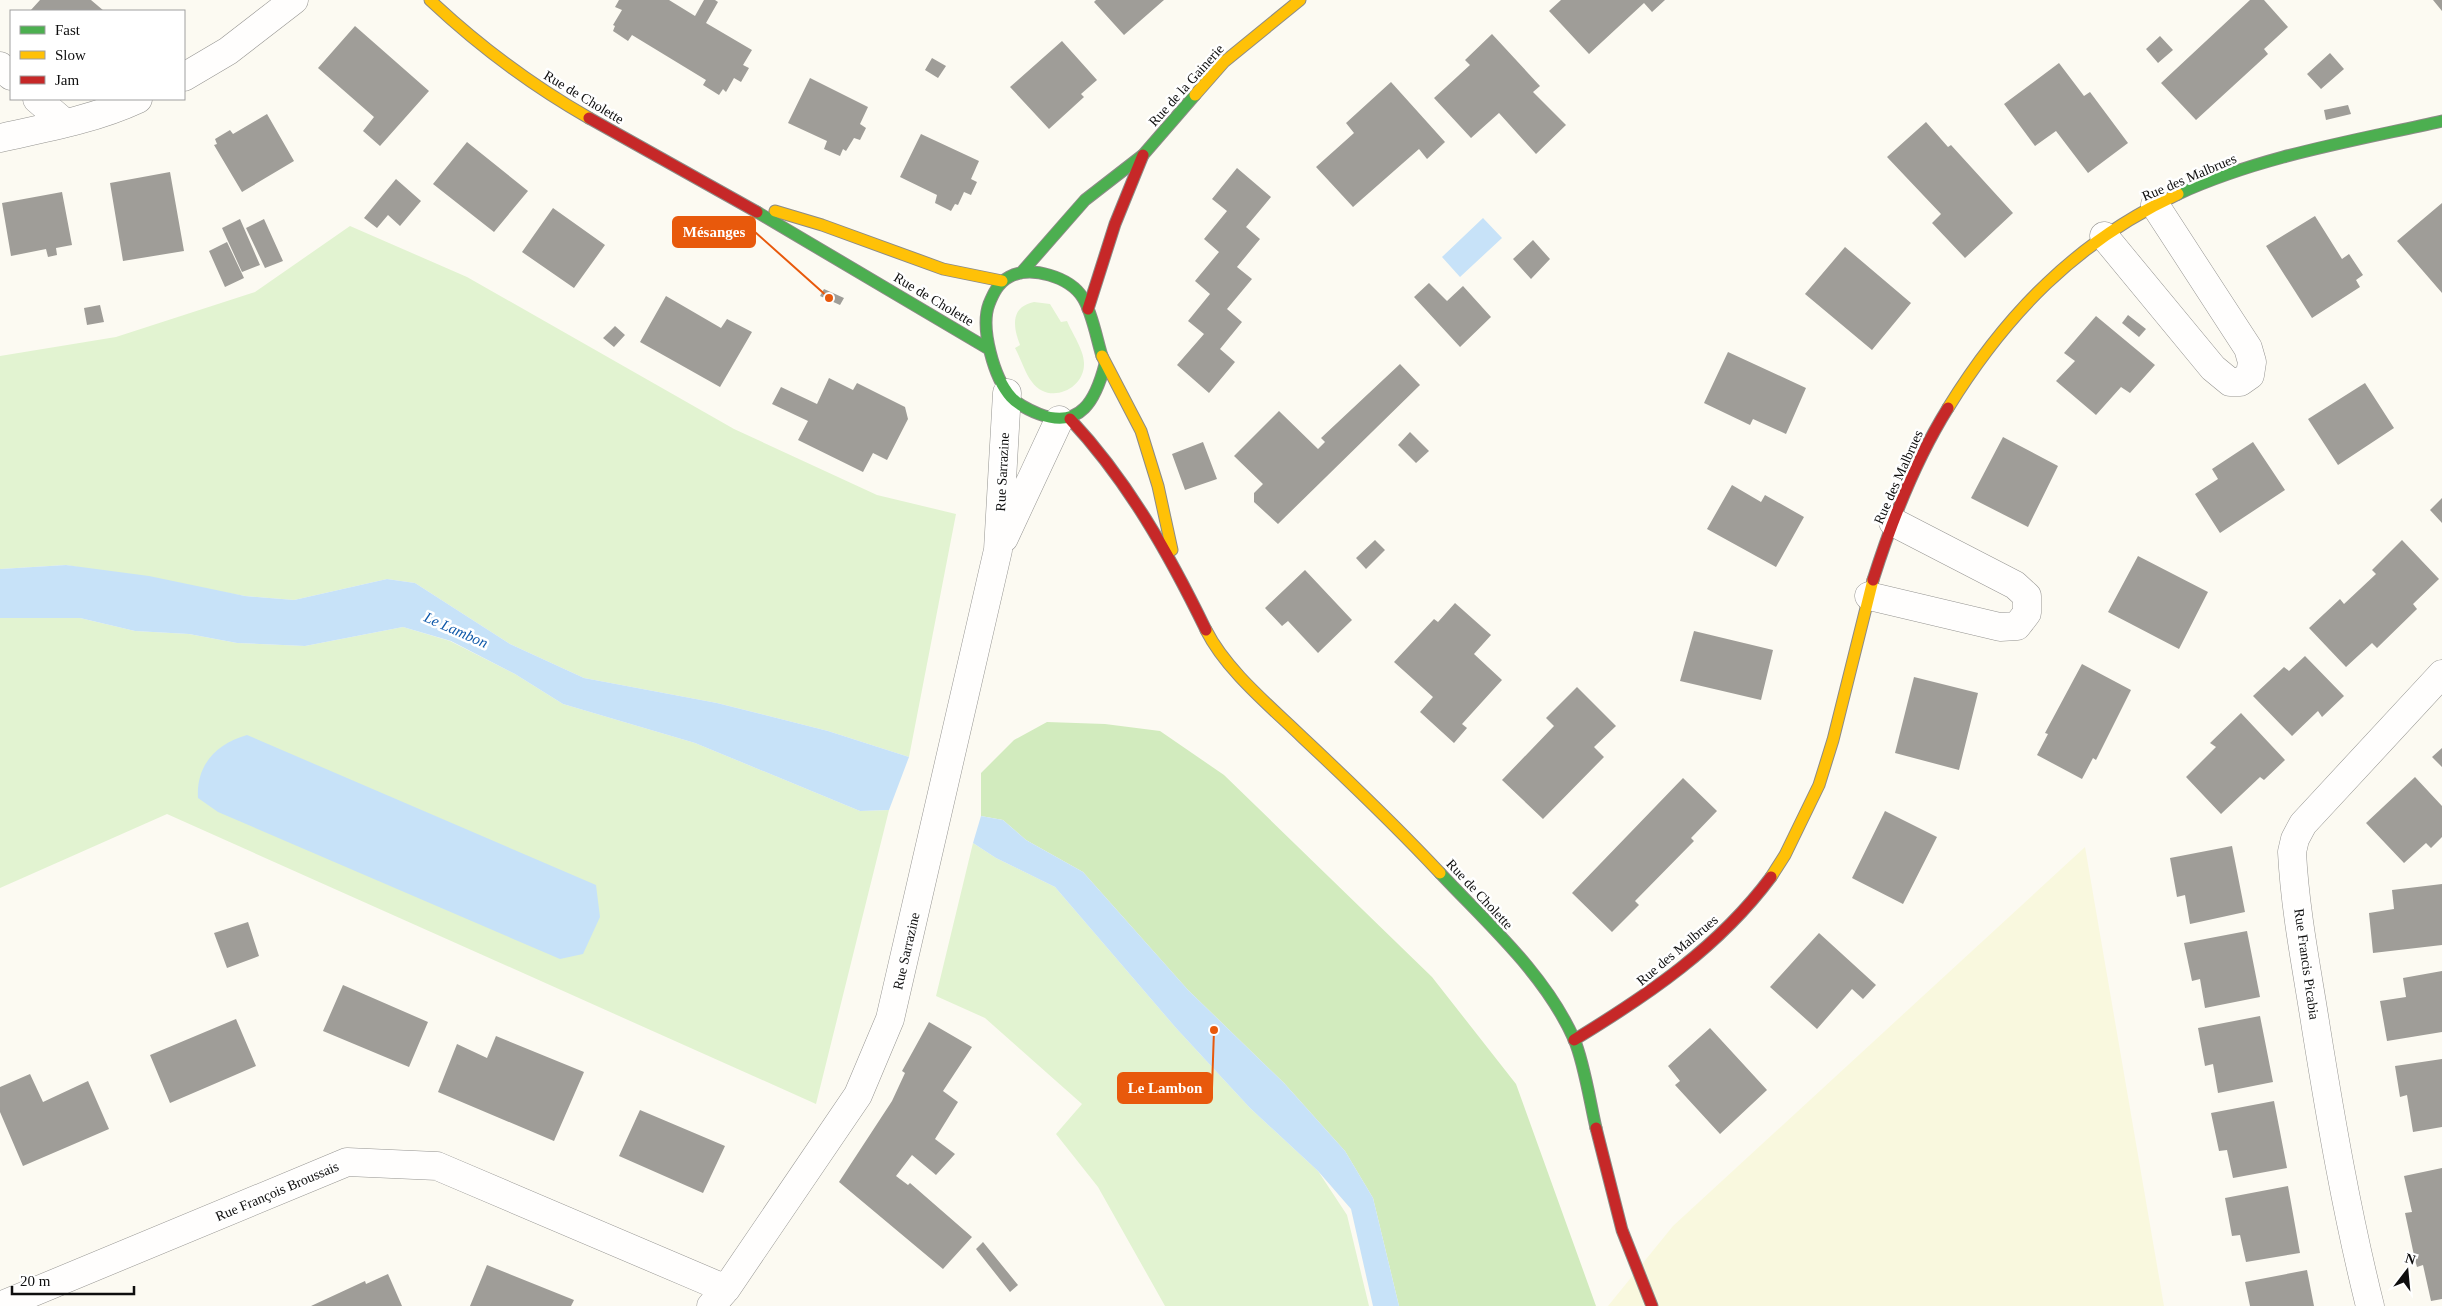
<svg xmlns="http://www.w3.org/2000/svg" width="2442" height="1306" font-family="Georgia,serif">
  <rect width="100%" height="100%" fill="#fcfaf2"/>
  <!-- farmland -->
  <path fill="#f9f8de" d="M2085,847L2164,1306H1608L1673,1226Z"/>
  <!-- green -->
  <path fill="#e2f3d1" d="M350,226L467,277L734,429L877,495L956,514L909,757L828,731L717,703L584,678L510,644L415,583L387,579L294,600L245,596L66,565L0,569V356L116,337L255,292Z
    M1034,302L1050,304L1061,322L1067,321C1072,333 1084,350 1084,363C1085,390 1048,405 1032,382C1025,373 1021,359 1015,348L1020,345C1013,327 1010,307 1034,302Z
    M0,618H80L135,631L189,634L237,643L305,646L403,627L450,641L515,674L563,704L695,743L860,811L889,810L816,1104L167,814L0,888Z
    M973,843L996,858L1055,887L1176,1028L1250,1108L1318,1171L1347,1215L1369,1306H1165L1098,1187L1056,1134L1082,1104L985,1018L936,996Z"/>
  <!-- forest -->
  <path fill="#d2ebbe" d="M1047,722L1105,724L1160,731L1224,775L1432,977L1516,1084L1596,1306H1399L1373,1198L1345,1151L1284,1083L1188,990L1083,872L1026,840L1003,820L981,816V773L1014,740Z"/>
  <!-- water -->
  <path fill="#c7e2f8" d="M1483,218L1502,238L1460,277L1442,257Z
    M66,565L149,576L245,596L294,600L387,579L415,583L510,644L584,678L717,703L828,731L909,757L889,810L860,811L695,743L563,704L515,674L451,641L403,627L305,646L237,643L189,634L135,631L80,618H0V569Z
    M247,735L596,885L600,917L583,954L560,959L218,812L198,798C196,765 216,744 247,735Z
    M981,816L1003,820L1026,840L1083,872L1188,990L1284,1083L1345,1151L1373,1198L1399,1306H1373L1351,1209L1318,1171L1250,1108L1176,1028L1055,887L996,858L973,843Z"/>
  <!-- building -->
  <path fill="#9f9d98" d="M40,0H91L104,11H30Z
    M619,0H669L695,16L704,0H715L718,2L706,23L752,50L743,65L749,68L741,82L734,78L726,92L723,89L719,95L703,85L706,80L632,35L628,41L613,31L615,26L613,25L622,10L615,7Z
    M1096,0H1164L1124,35L1094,2Z
    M1561,0H1665L1652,12L1644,3L1589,54L1549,11Z
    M2250,0H2264L2288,27L2264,49L2268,54L2196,120L2161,83Z
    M2433,0H2442V11Z
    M355,26L429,91L380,146L363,131L374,117L318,68Z
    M1492,34L1540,86L1533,92L1566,125L1536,154L1499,113L1471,138L1434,98L1470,65L1465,60Z
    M2160,36L2173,50L2158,63L2146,49Z
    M1062,41L1097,80L1081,94L1084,97L1049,129L1010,87Z
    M2330,53L2344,69L2321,89L2307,74Z
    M932,58L946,66L938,78L925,70Z
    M2059,63L2084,96L2090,92L2128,143L2088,173L2056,131L2035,146L2004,104Z
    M810,78L868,107L860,124L866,128L860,140L854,138L846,151L843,149L840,156L824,149L827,141L788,123Z
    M1391,82L1445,142L1427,159L1419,149L1353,207L1316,167L1354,133L1346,123Z
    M2348,105L2351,114L2326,120L2324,110Z
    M267,114L294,161L242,192L214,145L217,144L215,139L230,130L233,134Z
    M1926,122L1948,147L1951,145L2013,213L1965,258L1932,223L1941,214L1887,157Z
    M921,134L979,161L971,179L977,182L971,195L964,192L958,205L955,204L951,211L935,203L937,195L900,177Z
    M467,142L528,191L494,232L433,184Z
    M1237,168L1271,197L1246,227L1260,239L1237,267L1252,279L1227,309L1242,322L1220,349L1235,362L1209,393L1177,365L1204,334L1188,321L1210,294L1195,281L1219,252L1204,239L1227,211L1212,199Z
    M170,172L184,251L123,261L110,183Z
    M396,179L421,201L400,226L388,215L377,228L364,218Z
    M62,192L72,245L56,248L57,255L48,257L46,249L11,256L2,203Z
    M2442,203V293L2397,241Z
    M553,208L605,245L574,288L522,252Z
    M2315,216L2342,259L2349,254L2363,275L2356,280L2360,287L2312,318L2266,246Z
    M240,219L260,265L242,272L222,228Z
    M264,219L283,261L265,268L246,228Z
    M1533,240L1550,259L1531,279L1513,259Z
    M227,242L244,278L225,287L209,251Z
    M1845,247L1911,303L1872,350L1805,294Z
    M1429,283L1447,301L1463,286L1491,317L1460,347L1414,297Z
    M824,289L844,298L840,305L820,296Z
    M666,296L721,328L727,319L752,332L720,387L640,342Z
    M100,305L104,322L87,325L84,308Z
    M2128,315L2146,329L2139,337L2122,323Z
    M2096,316L2155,365L2130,393L2121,387L2096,415L2056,381L2075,361L2064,353Z
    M615,326L625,335L614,347L603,338Z
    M1728,352L1806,388L1786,434L1753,419L1750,425L1704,403Z
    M1400,364L1420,385L1278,524L1254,502V493L1263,484L1234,456L1279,411L1318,449L1325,442L1321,438Z
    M829,378L853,390L857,383L905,407L908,419L887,460L873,453L863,472L798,440L808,421L772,404L781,387L817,404Z
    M2365,383L2394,428L2338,465L2308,419Z
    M1410,432L1429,451L1416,463L1398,445Z
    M2003,437L2058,466L2028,527L1971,498Z
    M1203,442L1217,479L1185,490L1172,454Z
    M2253,442L2285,490L2220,533L2195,494L2218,479L2212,469Z
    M1732,485L1761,502L1765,495L1804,517L1776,567L1707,529Z
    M2442,498V523L2430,510Z
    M1375,540L1385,550L1366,569L1356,558Z
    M2402,540L2439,579L2413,604L2417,609L2377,648L2372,643L2346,667L2309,628L2340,599L2344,604L2376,574L2372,570Z
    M2138,556L2208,592L2179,649L2108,612Z
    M1305,570L1352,620L1318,653L1288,621L1282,626L1265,608Z
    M1455,603L1491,635L1474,654L1502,680L1462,724L1467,728L1454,743L1420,712L1433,697L1394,662L1434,619L1438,622Z
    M1694,631L1773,650L1761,700L1680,681Z
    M2305,656L2344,696L2322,717L2318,711L2292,736L2253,696L2284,667L2289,671Z
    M2082,664L2131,690L2096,760L2093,758L2082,779L2037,755L2048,734L2045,733Z
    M1914,677L1978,693L1959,770L1895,753Z
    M1577,687L1616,726L1594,747L1604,757L1543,819L1502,780L1554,726L1546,718Z
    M2241,713L2285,760L2264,780L2260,777L2221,814L2186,777L2216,747L2210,743Z
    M2442,748V767L2432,757Z
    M2415,777L2442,806V837L2431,848L2426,843L2404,863L2366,823Z
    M1683,778L1717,811L1691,838L1694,841L1635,901L1639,905L1612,932L1572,893Z
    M1885,811L1937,837L1903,904L1852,878Z
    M2232,846L2245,912L2190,924L2185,895L2177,897L2170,858Z
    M2442,884V945L2373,953L2369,913L2394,909L2392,890Z
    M248,922L259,956L227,968L214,933Z
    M2247,931L2260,997L2205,1008L2200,979L2192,981L2184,943Z
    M1819,933L1876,985L1863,999L1852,989L1817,1029L1770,987Z
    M2442,971V1032L2387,1041L2380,1001L2406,997L2403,978Z
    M343,985L428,1022L409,1067L323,1031Z
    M2260,1016L2273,1082L2218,1093L2213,1064L2205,1066L2198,1028Z
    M236,1019L256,1066L170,1103L150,1055Z
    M929,1022L972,1047L943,1091L958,1102L935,1139L955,1154L936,1175L912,1155L896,1176L908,1185L910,1183L972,1237L943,1269L839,1182L892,1101L905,1073L902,1071Z
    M1710,1028L1767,1090L1720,1134L1675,1085L1680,1081L1668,1066Z
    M496,1036L584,1072L554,1141L438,1092L457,1044L487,1058Z
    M2442,1059V1127L2413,1132L2407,1095L2400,1097L2395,1066Z
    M30,1074L43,1102L88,1081L109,1129L23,1166L0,1112V1087Z
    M2274,1101L2287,1168L2233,1178L2227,1150L2219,1151L2211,1113Z
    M640,1110L725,1146L703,1193L619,1156Z
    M2442,1168V1299L2431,1301L2423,1265L2417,1267L2415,1260L2405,1213L2412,1212L2404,1176Z
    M2288,1186L2300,1253L2246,1262L2240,1235L2232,1236L2225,1198Z
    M983,1242L1018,1285L1010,1292L976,1249Z
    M487,1265L574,1300L571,1306H470Z
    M2307,1270L2314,1306H2250L2245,1282Z
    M388,1274L402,1306H311L365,1281L366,1284Z"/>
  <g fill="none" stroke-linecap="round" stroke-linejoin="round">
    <!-- street casing -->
    <g stroke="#959491" stroke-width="29">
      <path id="street" d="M0,66L11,76
        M184,77L228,51L294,0
        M37,99L65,123
        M0,138C46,128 95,119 138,99
        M2104,236L2213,368L2230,382H2240L2250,375L2252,362L2248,348L2155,205
        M1004,538L1059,420
        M1869,596L2000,627L2017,626L2027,613V596L2015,585L1893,522
        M0,1306L347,1162L437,1166L726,1289
        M711,1306L726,1289L858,1095L890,1019L998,550L1007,393
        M2370,1306C2347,1214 2331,1121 2316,1028C2307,970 2295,911 2292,852L2295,839L2303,824L2442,674"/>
    </g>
    <!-- fast casing -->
    <g stroke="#8c8b87" stroke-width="13">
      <path id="fast" d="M2178,194C2261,156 2353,141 2442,121
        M757,212L987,348
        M1021,273L1085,200L1143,155L1195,95
        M1102,356C1097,340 1092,312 1083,298C1070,277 1031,265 1009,277C998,283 993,294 989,304C980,328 994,378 1011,397C1018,405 1029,410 1039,414C1081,430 1096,399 1105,364
        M1440,873C1488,924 1545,974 1574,1039C1584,1062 1590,1102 1596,1128"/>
    </g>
    <!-- slow casing -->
    <g stroke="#8c8b87" stroke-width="13">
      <path id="slow" d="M430,0C479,46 531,85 589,118
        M1195,95L1224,62L1300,0
        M775,211L822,225L943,269L1002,281
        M1102,356L1141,431L1158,486L1172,550
        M1948,408C2006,314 2077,241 2178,194
        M1206,630C1226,670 1270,706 1302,737C1349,781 1396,826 1440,873
        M1771,877L1785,855L1819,785L1833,740L1873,580"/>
    </g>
    <!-- jam casing -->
    <g stroke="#8c8b87" stroke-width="13">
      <path id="jam" d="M589,118L757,212
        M1088,309L1115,224L1143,155
        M1070,419C1128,481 1169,554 1206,630
        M1873,580C1892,520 1915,461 1948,408
        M1574,1040C1648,995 1719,947 1771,877
        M1596,1128L1622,1230L1652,1306"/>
    </g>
    <!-- street -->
    <use href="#street" stroke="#fffefd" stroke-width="28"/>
    <!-- fast -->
    <use href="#fast" stroke="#4caf50" stroke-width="11"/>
    <!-- slow -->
    <use href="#slow" stroke="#ffc107" stroke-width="11"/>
    <!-- jam -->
    <use href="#jam" stroke="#c62828" stroke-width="11"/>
  </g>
  <g text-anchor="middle" stroke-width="5" stroke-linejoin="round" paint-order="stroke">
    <!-- street labels -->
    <g font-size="14" fill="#0e0e0e" stroke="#fff">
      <text transform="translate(1186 85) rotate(-48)" y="5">Rue de la Gainerie</text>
      <text transform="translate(584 97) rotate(31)" y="5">Rue de Cholette</text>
      <text transform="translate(2189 177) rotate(-23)" y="5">Rue des Malbrues</text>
      <text transform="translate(934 299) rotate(31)" y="5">Rue de Cholette</text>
      <text transform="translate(1002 472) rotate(-87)" y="5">Rue Sarrazine</text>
      <text transform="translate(1898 477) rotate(-66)" y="5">Rue des Malbrues</text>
      <text transform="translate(1480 894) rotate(47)" y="5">Rue de Cholette</text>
      <text transform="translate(1677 950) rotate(-40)" y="5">Rue des Malbrues</text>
      <text transform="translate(906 951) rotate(-77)" y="5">Rue Sarrazine</text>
      <text transform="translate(2307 964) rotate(82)" y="5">Rue Francis Picabia</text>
      <text transform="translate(277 1191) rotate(-23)" y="5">Rue François Broussais</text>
    </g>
    <!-- water labels -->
    <g font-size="15" font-style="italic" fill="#0e58a9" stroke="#fff">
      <text transform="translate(456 630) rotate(24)" y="5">Le Lambon</text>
    </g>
  </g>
  <!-- callouts -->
  <path fill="none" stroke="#e8590c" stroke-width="2" d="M829 298L755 232M1214 1030L1212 1088"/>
  <g fill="#e8590c" stroke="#fff" stroke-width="2">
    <circle cx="829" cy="298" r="5"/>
    <circle cx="1214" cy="1030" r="5"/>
  </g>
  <g fill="#e8590c" stroke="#e8590c" stroke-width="2">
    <rect x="673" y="217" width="82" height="30" rx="5"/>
    <rect x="1118" y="1073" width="94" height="30" rx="5"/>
  </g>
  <g font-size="15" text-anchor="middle" font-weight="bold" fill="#fff">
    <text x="714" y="237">Mésanges</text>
    <text x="1165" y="1093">Le Lambon</text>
  </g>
  <!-- legend -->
  <rect x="10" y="10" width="175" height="90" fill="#ffffff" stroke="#9f9f9f"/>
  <rect x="20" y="26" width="25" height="8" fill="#4caf50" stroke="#9f9f9f"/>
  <text x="55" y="35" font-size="15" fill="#0e0e0e">Fast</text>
  <rect x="20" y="51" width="25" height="8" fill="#ffc107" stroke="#9f9f9f"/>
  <text x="55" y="60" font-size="15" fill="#0e0e0e">Slow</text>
  <rect x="20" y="76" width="25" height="8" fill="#c62828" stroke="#9f9f9f"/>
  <text x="55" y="85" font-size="15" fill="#0e0e0e">Jam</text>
  <!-- north arrow -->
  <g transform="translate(2407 1271) rotate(16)" stroke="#ffffff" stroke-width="4" paint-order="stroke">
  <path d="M0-4L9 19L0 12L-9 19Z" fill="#0e0e0e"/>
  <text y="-8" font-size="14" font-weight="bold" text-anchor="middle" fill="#0e0e0e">N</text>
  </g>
  <!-- scale -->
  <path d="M12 1286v8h122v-8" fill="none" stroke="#0e0e0e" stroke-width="2.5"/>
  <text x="20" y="1286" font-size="15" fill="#0e0e0e" stroke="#ffffff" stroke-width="4" paint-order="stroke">20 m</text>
</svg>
